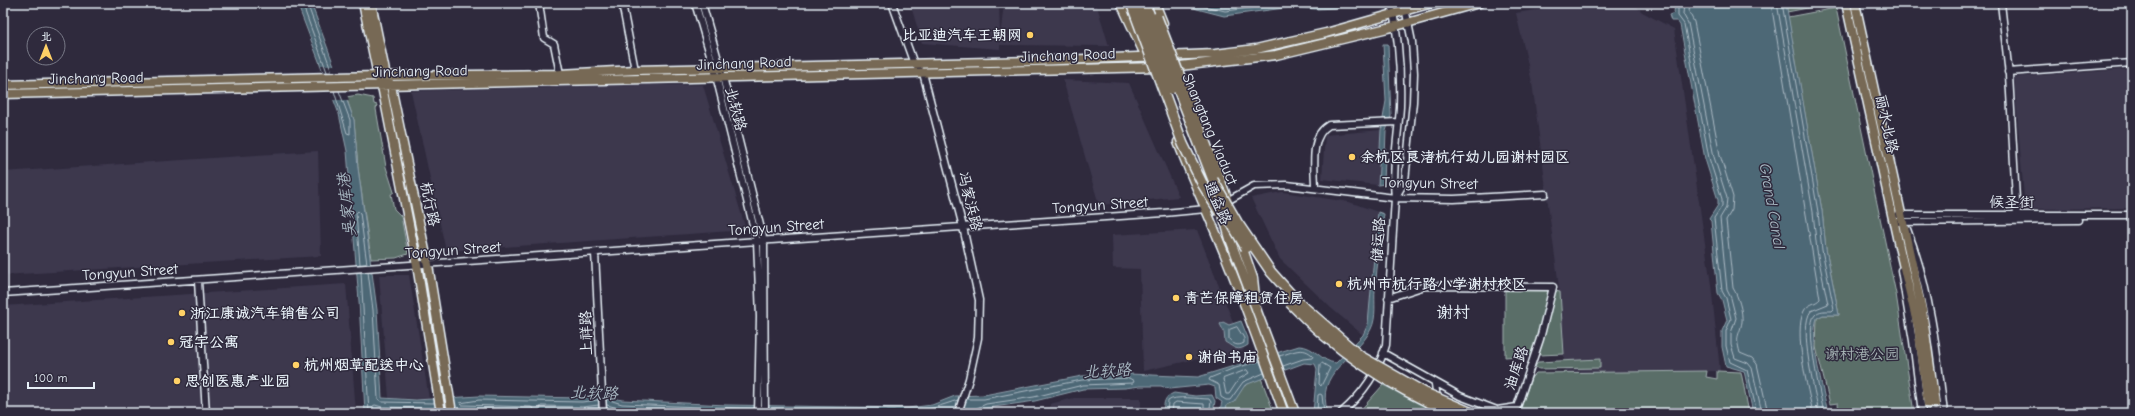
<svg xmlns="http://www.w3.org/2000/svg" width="2135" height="416" font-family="'Comic Neue','LXGW WenKai TC',sans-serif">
  <rect width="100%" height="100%" fill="#2f2a3d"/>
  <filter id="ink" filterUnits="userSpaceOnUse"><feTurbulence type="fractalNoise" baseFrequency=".025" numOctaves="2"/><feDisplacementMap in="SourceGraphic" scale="8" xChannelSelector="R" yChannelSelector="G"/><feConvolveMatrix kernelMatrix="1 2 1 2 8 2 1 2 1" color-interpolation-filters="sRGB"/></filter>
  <g filter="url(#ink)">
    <!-- built -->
    <path fill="#3d384e" d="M910,3H999L1000,39L1004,3H1096L1109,46L1000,45V49L922,43Z
      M1584,3H1633L1642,12L1674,29L1711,285L1720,371L1565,373L1559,287L1532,82L1516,13Z
      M2132,69V208L2025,209L2014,77Z
      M1063,80L1129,83L1179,197L1099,205Z
      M636,85H703L746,230L446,251L411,91Z
      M1381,130L1378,185L1322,179L1325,135Z
      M318,151L321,256L3,275V172Z
      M1282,192L1349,202L1378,212L1369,320L1363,335L1331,308L1280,259L1251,198Z
      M1197,230L1244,350L1224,356L1192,360L1143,371L1140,269L1113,268L1112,235Z
      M379,275H409L429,399L389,398Z
      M346,284L356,413H3V306Z
      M1074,398H1141V413H1050V404Z"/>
    <!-- green -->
    <path fill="#5a6e67" stroke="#a1b0b0" d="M1786,3H1833L1787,12Z
      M1836,8L1896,294L1914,413H1839L1838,403L1830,404L1816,347L1817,318L1823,315H1839L1826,249L1822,211L1788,17Z
      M358,95L373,98L374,104L377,105L376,109L386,167L394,192L391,194L394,209L401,216L408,254L396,258L371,259L358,168L354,120L346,97Z
      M1505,290H1549L1532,355L1505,357Z
      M1555,291L1560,292L1564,354L1539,355Z
      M1600,359V368L1539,369L1535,367L1538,362Z
      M1707,371L1706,377L1717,379V371L1741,372L1749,413H1519L1531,378L1536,373Z
      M1261,378L1274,413H1224C1227,396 1246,383 1261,378Z
      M1383,385L1442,413H1358Z"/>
    <!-- water -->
    <path fill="#4e6776" stroke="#8c9eaa" d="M297,3H311L354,120L358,168L377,310L382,398L416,400L479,396L582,398L601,395L622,400L726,405L908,408L932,405L955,396L984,395L1082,376L1129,374L1198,377L1299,346C1315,346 1321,362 1336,363L1363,335L1368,324L1378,212L1384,214C1381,239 1377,264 1375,290C1374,302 1377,317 1371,329C1356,360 1314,371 1328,413H1313L1317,369L1315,364L1304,363L1245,385L1234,402L1227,405L1225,413H1219L1222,402L1216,398L1215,387L1209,385L1169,389L1161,386H1140L1125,388L1083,389L1035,401L987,408L975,413H587L461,409L415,413H365L359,301L347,151L339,114Z
      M1181,3H1356L1335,8L1316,9L1292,7L1224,16L1197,9Z
      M1675,3H1786L1822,211L1826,249L1839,315H1823L1817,318C1809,342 1823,388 1828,413H1753L1744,371L1726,366L1722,347V331L1727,320L1722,300L1718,293L1711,221L1709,219L1718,205V200L1705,159L1680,25L1677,21H1671L1669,15L1674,13Z
      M1383,44H1388L1391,116L1386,131L1384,184L1378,185L1381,130L1386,101Z
      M1241,321L1248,338V345C1237,352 1235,348 1225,342L1224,332L1220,324L1223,322L1229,325Z
      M1174,393L1195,396L1212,395L1215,401L1213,413H1163C1164,402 1164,397 1174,393Z"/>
    <!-- pier -->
    <path fill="#2f2a3d" d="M321,65H336L349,100H332Z"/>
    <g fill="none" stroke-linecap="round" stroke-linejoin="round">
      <!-- shore -->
      <path stroke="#aabac4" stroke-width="1" d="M302,3L327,72
        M307,3L332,72
        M1192,3L1225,11L1292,3L1316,5L1339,3
        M1210,3L1225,6L1255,3
        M1678,3V16L1684,24L1709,158L1722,199V206L1714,218L1722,291L1726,298L1731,319L1726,331V346L1730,362L1747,370L1757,413
        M1684,3L1683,14L1688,23L1714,157L1727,198L1726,208L1720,218L1727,290L1731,298L1736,318L1731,333V345L1735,358L1748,363L1752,368L1762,413
        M1690,3L1689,12L1694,22L1720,155L1733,197L1732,210L1726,220L1733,288C1738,296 1743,311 1742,322C1739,338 1735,334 1740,353L1752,358L1757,364L1768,413
        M1771,3L1820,299C1816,304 1807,304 1804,311C1793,331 1808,390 1813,413
        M1777,3L1813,212L1817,251L1828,304L1811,311C1798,327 1815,392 1819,413
        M1782,3L1818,212L1822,250L1834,309L1832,311C1826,311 1819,310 1815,315C1804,325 1821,398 1824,413
        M334,91L347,133L350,134V120L339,91
        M360,264L356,213L358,211L360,213L367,264
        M361,272L369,413
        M368,272L373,310L378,399L382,402L434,403
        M1237,327L1244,338V343C1237,347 1233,344 1229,339V330Z
        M1279,356C1292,353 1303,345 1313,356L1312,358L1303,359L1283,366
        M1260,361L1232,369L1210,378L1209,380L1219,385L1221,397L1226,400H1230L1243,382L1264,373
        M1322,363L1330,368L1321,386L1319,384L1320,365Z
        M1247,370L1249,373L1239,379L1229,394H1226L1223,379Z
        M606,399L622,404L754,409
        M967,399H984L1082,380L1129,378L1134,381L1133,383L1083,385L1034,397L986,404L977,408L975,413
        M607,405L622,409L714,413
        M769,409L909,412L933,408L958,400
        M374,413L373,406L375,405L382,407L423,408L425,413
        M535,413L534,409L531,407L462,405L460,403L479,400L582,402L598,400
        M540,413L541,406L583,407L599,405
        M546,413L599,411
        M1167,413L1168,401C1174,395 1200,399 1209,399L1211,402L1209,413
        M1172,413L1173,404L1176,402L1204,404V413
        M1317,413L1318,395L1320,394L1322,395L1324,413"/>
      <!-- major-tunnel -->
      <path stroke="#4b4859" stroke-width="8" stroke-dasharray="8 4" stroke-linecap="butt" d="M1928,404L1929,413
        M1935,404L1936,413"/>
      <!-- minor casing -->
      <g stroke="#e8f1f8" stroke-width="9">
        <path id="minor" d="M539,3L544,38L554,44L560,74
          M622,3L635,70
          M695,3L714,68L757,241L760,317L758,413
          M702,3L723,77L764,241L765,413
          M892,3L914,64L923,73L963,227L979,300L978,338L969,379L958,413
          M2001,3L2009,75L2017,217
          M2008,72L2132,63
          M1315,188C1315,168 1309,136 1329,125L1398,122
          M1395,198L1405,181L1413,102L1414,73L1412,42L1404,3
          M1898,215H2132
          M1894,222L2078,220
          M1907,229C1930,288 1937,351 1944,413
          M595,253L603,413
          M1901,270L1913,341L1922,413
          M198,281L206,413
          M3,293L1164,213L1206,209L1220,205L1254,186L1287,185L1395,198L1454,199L1545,194
          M1383,353L1460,396L1497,410L1517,407L1540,339L1553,287L1425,286L1388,298
          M1435,384L1439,413
          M1341,413C1363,394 1378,373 1386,345L1395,198C1392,168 1398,137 1400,107C1401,71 1399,37 1391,3"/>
      </g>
      <!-- major casing -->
      <g stroke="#e8f1f8" stroke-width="11">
        <path id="major" d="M363,3L378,76L382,86L417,265L441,413
          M371,3L386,76L391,86L428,265L452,413
          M1121,3L1146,57
          M1155,3L1163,23
          M1846,3L1900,251L1918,327L1928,404
          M1855,3L1922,310L1935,404
          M1171,67L1276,55L1396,26L1479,3
          M3,85L378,76L560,74L635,70L1034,61L1215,54L1256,49L1326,33L1432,3
          M3,94L1160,67
          M1178,142C1194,184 1213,224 1229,265C1249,314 1266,364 1284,413
          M1216,167L1228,201
          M1222,211L1230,239L1295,413
          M1241,243L1253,278L1255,297"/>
      </g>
      <!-- minor -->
      <use href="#minor" stroke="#2f2a3d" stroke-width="6"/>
      <!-- major -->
      <use href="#major" stroke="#776954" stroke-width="8"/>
      <!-- highway-bridge casing -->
      <g stroke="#e8f1f8" stroke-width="12" stroke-linecap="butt">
        <path id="highway-bridge" d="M1131,3L1183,144L1203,185L1220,213
          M1137,3L1171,89
          M1145,3L1213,180L1237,222L1271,272L1297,301L1360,356L1425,393L1472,413
          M1157,17L1217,173
          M1219,202L1246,248
          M1290,303C1336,352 1391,387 1452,413"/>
      </g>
      <!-- highway-bridge -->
      <use href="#highway-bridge" stroke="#776954" stroke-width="9"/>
    </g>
  </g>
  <!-- markers -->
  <g fill="#ffd166" stroke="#2f2a3d" stroke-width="1.5">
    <circle cx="1030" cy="35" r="4"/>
    <circle cx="1352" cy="157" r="4"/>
    <circle cx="1339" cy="284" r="4"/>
    <circle cx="1176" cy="298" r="4"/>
    <circle cx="182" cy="313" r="4"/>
    <circle cx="171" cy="342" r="4"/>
    <circle cx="1189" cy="357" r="4"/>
    <circle cx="296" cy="365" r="4"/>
    <circle cx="177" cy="381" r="4"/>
  </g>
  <g text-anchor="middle" stroke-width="3" stroke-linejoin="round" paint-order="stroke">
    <!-- poi labels -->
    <g font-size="15" font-weight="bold" fill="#e8f1f8" stroke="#2f2a3d" text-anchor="start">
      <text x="1022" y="40" text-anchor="end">比亚迪汽车王朝网</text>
      <text x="1360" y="162">余杭区良渚杭行幼儿园谢村园区</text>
      <text x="1347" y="289">杭州市杭行路小学谢村校区</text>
      <text x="1184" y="303">青芒保障租赁住房</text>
      <text x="190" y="318">浙江康诚汽车销售公司</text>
      <text x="179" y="347">冠宇公寓</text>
      <text x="1197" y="362">谢尚书庙</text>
      <text x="304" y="370">杭州烟草配送中心</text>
      <text x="185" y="386">思创医惠产业园</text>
    </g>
    <!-- street labels -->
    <g font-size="15" fill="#e8f1f8" stroke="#2f2a3d">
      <text transform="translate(1068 55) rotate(-2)" y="5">Jinchang Road</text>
      <text transform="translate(744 63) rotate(-2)" y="5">Jinchang Road</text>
      <text transform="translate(420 71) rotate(-1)" y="5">Jinchang Road</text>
      <text transform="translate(96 78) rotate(-1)" y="5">Jinchang Road</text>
      <text transform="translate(736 109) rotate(75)" y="5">北软路</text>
      <text transform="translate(1887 124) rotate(78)" y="5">丽水北路</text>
      <text transform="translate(1210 129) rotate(67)" y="5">Shangtang Viaduct</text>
      <text transform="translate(1430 183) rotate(1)" y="5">Tongyun Street</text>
      <text transform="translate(970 201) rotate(76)" y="5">冯家浜路</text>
      <text x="2012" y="207">候圣街</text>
      <text transform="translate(1218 203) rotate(66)" y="5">通益路</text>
      <text transform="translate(430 204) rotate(78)" y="5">杭行路</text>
      <text transform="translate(1100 205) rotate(-4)" y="5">Tongyun Street</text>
      <text transform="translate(776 227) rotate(-4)" y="5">Tongyun Street</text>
      <text transform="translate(1378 240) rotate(-86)" y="5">储运路</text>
      <text transform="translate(453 250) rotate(-4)" y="5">Tongyun Street</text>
      <text transform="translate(130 272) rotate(-4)" y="5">Tongyun Street</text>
      <text transform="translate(586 333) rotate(-92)" y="5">上祥路</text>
      <text transform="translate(1516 368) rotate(-71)" y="5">油库路</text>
    </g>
    <!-- park labels -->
    <g font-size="15" fill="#a8b6b7" stroke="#2f2a3d">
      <text x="1862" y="359">谢村港公园</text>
    </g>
    <!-- water labels -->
    <g font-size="16" font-style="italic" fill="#aabac4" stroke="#2f2a3d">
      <text transform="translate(346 205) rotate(-96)" y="6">吴家库港</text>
      <text transform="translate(1773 206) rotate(80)" y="6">Grand Canal</text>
      <text transform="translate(1107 370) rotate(-3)" y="6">北软路</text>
      <text transform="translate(594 392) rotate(2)" y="6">北软路</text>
    </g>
    <!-- quarter labels -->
    <g font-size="17" fill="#e8f1f8" stroke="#2f2a3d">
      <text x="1453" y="318">谢村</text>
    </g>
  </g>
  <!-- margin -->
  <rect width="2135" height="416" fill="none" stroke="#2f2a3d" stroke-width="16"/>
  <rect x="8" y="8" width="2119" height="400" fill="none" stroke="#e8f1f8" stroke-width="1.5" filter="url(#ink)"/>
  <!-- north arrow -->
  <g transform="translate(46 46)"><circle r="19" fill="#2f2a3d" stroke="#797a88"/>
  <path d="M0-3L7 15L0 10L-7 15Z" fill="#ffd166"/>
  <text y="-6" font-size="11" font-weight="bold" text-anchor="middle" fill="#e8f1f8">北</text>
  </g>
  <!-- scale -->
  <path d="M28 382v6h66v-6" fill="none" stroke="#e8f1f8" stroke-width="2"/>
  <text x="34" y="382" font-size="12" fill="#e8f1f8" stroke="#2f2a3d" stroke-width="3" paint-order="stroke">100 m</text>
</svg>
